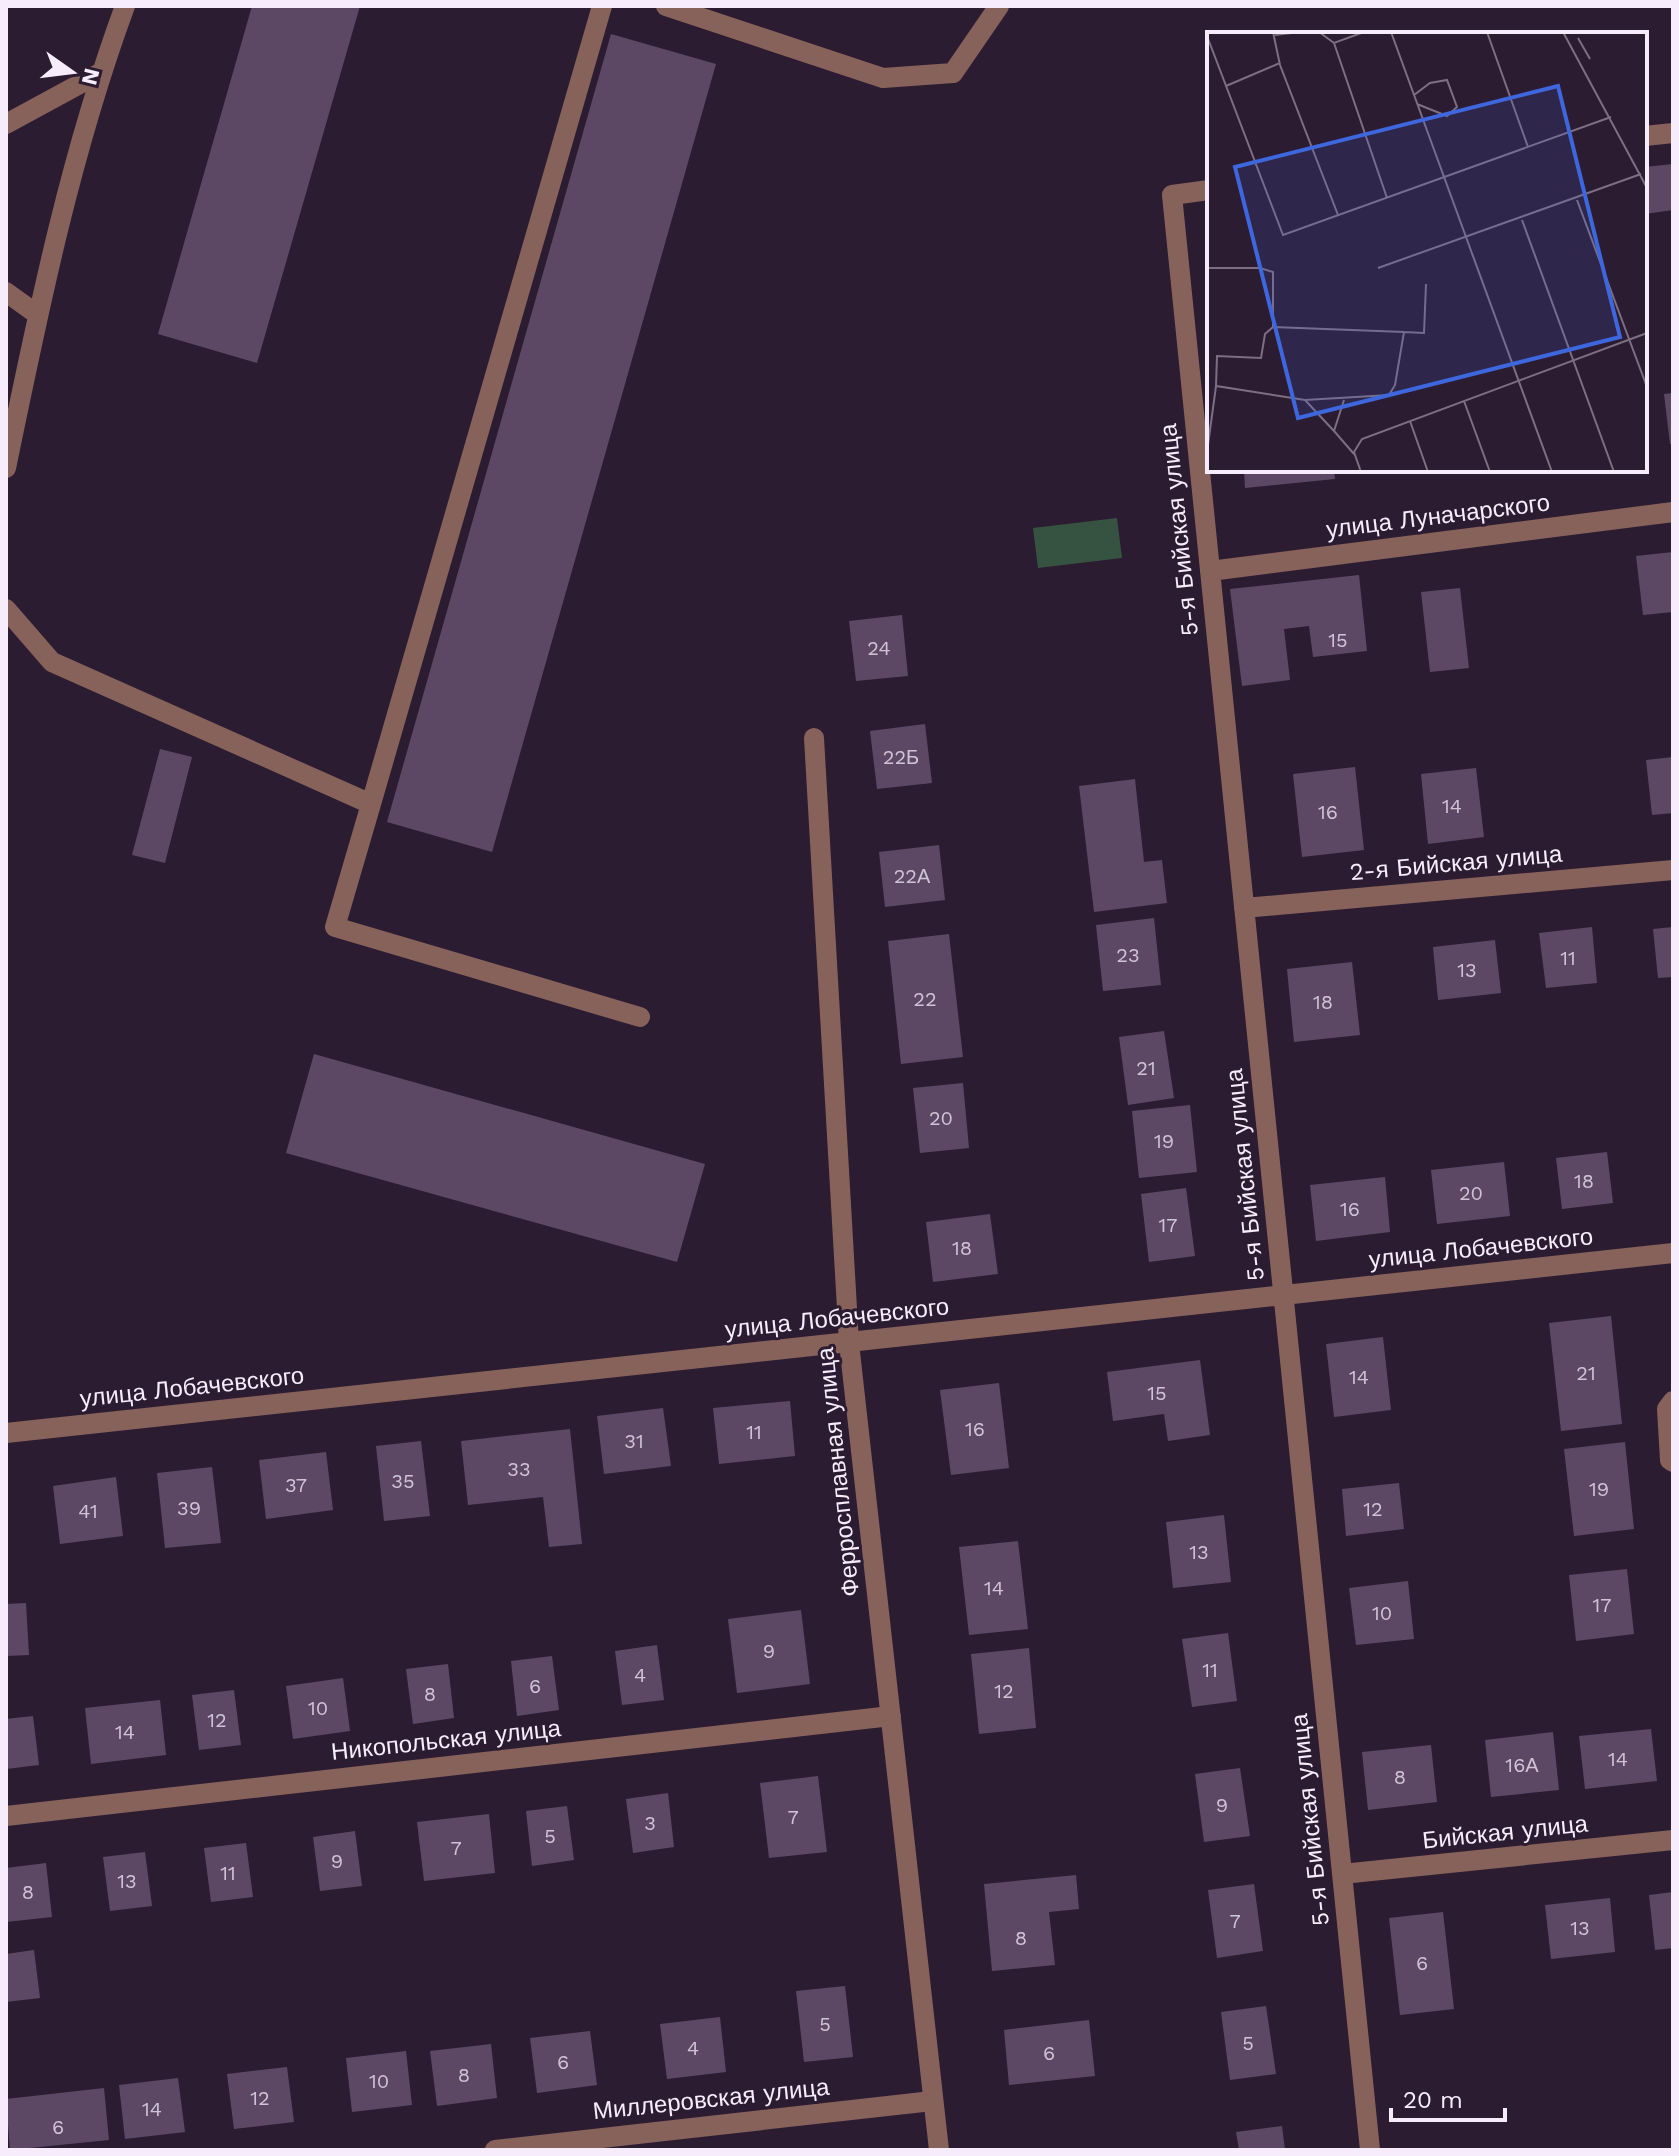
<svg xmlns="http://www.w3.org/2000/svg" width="1679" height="2156" font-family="'Work Sans',sans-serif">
  <rect width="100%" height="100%" fill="#2c1c32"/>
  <!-- green -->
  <path fill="#355340" d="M1117,518L1122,558L1038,568L1033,528Z"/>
  <!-- building -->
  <path fill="#5c4865" d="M252,6H360L257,363L158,334Z
    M611,34L716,64L492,852L387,822Z
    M1673,164V210L1645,214V167Z
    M1673,393V444H1670L1664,394Z
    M1244,470H1334L1335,479L1245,488Z
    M1673,552V612L1643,615L1636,556Z
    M1359,575L1367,651L1313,657L1309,626L1284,629L1290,680L1242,686L1230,589Z
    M1460,588L1469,668L1430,672L1421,592Z
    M902,615L908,676L856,681L849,621Z
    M925,724L932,783L877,789L870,731Z
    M160,749L192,757L165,863L132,855Z
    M1673,757V813L1652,815L1646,760Z
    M1355,767L1364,850L1302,857L1293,774Z
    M1476,768L1484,837L1428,844L1421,774Z
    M1135,779L1144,862L1162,860L1167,903L1094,912L1079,786Z
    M939,845L945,900L885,907L879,852Z
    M1154,918L1161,985L1103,991L1096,925Z
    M1592,927L1597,983L1546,988L1539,933Z
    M1673,927V977L1658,978L1653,929Z
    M949,934L963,1057L901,1064L888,941Z
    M1495,940L1501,993L1438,1000L1433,947Z
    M1352,962L1360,1035L1294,1042L1287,969Z
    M1164,1031L1174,1098L1128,1105L1119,1037Z
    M314,1054L705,1164L677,1262L286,1153Z
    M963,1083L969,1148L920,1153L913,1088Z
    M1190,1105L1197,1172L1139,1178L1132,1111Z
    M1607,1152L1613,1203L1562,1209L1556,1158Z
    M1504,1162L1510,1216L1437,1224L1431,1170Z
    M1385,1177L1390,1232L1316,1241L1310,1185Z
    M1186,1188L1195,1256L1149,1262L1141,1194Z
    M990,1214L998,1274L933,1282L926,1222Z
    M1611,1316L1622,1424L1561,1431L1549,1323Z
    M1383,1337L1391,1410L1334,1417L1326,1344Z
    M1200,1360L1210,1435L1168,1441L1164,1414L1113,1421L1107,1372Z
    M999,1383L1009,1468L951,1475L940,1390Z
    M790,1401L795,1456L719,1464L713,1408Z
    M663,1408L671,1466L604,1474L597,1416Z
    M570,1429L582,1544L549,1547L543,1497L468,1505L461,1441Z
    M421,1441L430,1516L384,1521L376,1446Z
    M1625,1442L1634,1529L1574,1536L1564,1449Z
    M326,1452L333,1510L266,1519L259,1460Z
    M212,1467L221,1543L165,1548L157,1473Z
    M116,1477L123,1536L60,1544L53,1486Z
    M1399,1483L1404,1529L1346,1536L1342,1489Z
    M1224,1515L1231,1582L1173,1588L1166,1522Z
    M1018,1541L1028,1629L969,1635L959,1547Z
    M1627,1569L1634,1634L1576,1641L1569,1575Z
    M1408,1581L1414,1639L1356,1645L1349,1588Z
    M26,1603L29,1655L6,1656V1604Z
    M801,1610L810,1684L737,1693L728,1619Z
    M1228,1633L1237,1701L1192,1707L1182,1639Z
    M657,1645L664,1700L622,1705L615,1651Z
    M1029,1648L1036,1728L979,1734L971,1654Z
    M552,1656L559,1710L517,1716L511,1661Z
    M448,1664L454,1718L413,1724L406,1669Z
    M343,1678L350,1731L293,1739L286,1686Z
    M234,1690L241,1745L199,1750L192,1695Z
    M160,1700L166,1755L91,1764L85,1708Z
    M33,1716L39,1765L6,1769V1719Z
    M1651,1729L1657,1781L1585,1789L1579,1736Z
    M1553,1732L1559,1790L1491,1797L1485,1740Z
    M1431,1745L1437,1802L1368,1810L1362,1752Z
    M1240,1768L1250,1836L1204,1842L1195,1774Z
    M818,1776L827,1852L769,1858L760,1783Z
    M668,1793L674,1847L633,1853L626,1799Z
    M567,1806L574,1860L532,1866L526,1811Z
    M489,1814L495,1873L424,1881L417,1822Z
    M355,1831L362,1886L320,1891L313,1837Z
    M246,1843L253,1897L211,1902L204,1848Z
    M145,1852L152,1906L110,1911L103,1857Z
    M46,1863L52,1917L6,1922V1868Z
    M1076,1875L1079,1909L1049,1912L1055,1965L992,1971L984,1884Z
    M1254,1884L1263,1951L1217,1958L1208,1890Z
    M1673,1892V1948L1655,1950L1649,1895Z
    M1610,1898L1615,1952L1551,1959L1545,1905Z
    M1443,1912L1454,2009L1400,2015L1389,1918Z
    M34,1950L40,1998L6,2002V1954Z
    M845,1986L853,2057L804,2062L796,1991Z
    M1266,2006L1276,2074L1230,2080L1221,2012Z
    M720,2017L726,2072L667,2079L660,2024Z
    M1089,2020L1095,2076L1009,2085L1004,2030Z
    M590,2031L597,2085L537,2093L530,2038Z
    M491,2044L497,2098L437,2106L430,2051Z
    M406,2051L412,2105L352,2112L346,2058Z
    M287,2067L294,2122L234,2129L227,2074Z
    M178,2078L185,2132L125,2139L119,2085Z
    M104,2088L109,2140L10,2150L6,2099Z
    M1282,2126L1285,2150H1239L1236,2132Z"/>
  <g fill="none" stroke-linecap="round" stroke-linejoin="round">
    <!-- lane -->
    <path stroke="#87625a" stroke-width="20" d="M666,6L883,78L953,73L999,6
      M6,124L100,73
      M6,292L38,315
      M6,468C38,313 70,155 125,6
      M6,609L52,662L371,804L335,927L640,1017
      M371,804L602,6
      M1673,1401L1667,1409L1670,1460L1673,1462"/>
    <!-- street -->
    <path stroke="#87625a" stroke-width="20" d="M1645,136L1673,133
      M1209,190L1172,195L1370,2150
      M1210,571L1673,512
      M814,738L849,1343L939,2150
      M1244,908L1673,870
      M6,1433L1673,1253
      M6,1816L891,1716
      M1342,1874L1673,1840
      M495,2150L932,2101"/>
  </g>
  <g text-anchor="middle" stroke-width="6" stroke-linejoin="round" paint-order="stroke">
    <!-- number labels -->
    <g font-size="20" fill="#d0c3d6">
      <text x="1338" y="647">15</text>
      <text x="879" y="655">24</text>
      <text x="901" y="764">22Б</text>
      <text x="1452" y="813">14</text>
      <text x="1328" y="819">16</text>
      <text x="912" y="883">22А</text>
      <text x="1128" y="962">23</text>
      <text x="1568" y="965">11</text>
      <text x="1467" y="977">13</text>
      <text x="925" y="1006">22</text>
      <text x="1323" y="1009">18</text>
      <text x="1146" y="1075">21</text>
      <text x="941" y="1125">20</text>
      <text x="1164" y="1148">19</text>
      <text x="1584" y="1188">18</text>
      <text x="1471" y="1200">20</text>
      <text x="1350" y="1216">16</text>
      <text x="1168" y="1232">17</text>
      <text x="962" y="1255">18</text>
      <text x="1586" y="1380">21</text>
      <text x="1359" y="1384">14</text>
      <text x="1157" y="1400">15</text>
      <text x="975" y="1436">16</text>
      <text x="754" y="1439">11</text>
      <text x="634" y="1448">31</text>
      <text x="519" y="1476">33</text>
      <text x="403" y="1488">35</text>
      <text x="296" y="1492">37</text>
      <text x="1599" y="1496">19</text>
      <text x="189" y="1515">39</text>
      <text x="1373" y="1516">12</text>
      <text x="88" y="1518">41</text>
      <text x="1199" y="1559">13</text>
      <text x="994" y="1595">14</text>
      <text x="1602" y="1612">17</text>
      <text x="1382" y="1620">10</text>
      <text x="769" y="1658">9</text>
      <text x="1210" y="1677">11</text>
      <text x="640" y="1682">4</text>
      <text x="535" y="1693">6</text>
      <text x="1004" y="1698">12</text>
      <text x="430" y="1701">8</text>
      <text x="318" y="1715">10</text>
      <text x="217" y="1727">12</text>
      <text x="125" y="1739">14</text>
      <text x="1618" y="1766">14</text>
      <text x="1522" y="1772">16А</text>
      <text x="1400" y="1784">8</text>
      <text x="1222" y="1812">9</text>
      <text x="793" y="1824">7</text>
      <text x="650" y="1830">3</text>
      <text x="550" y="1843">5</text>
      <text x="456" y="1855">7</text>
      <text x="337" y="1868">9</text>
      <text x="228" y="1880">11</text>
      <text x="127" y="1888">13</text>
      <text x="28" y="1899">8</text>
      <text x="1235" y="1928">7</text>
      <text x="1580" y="1935">13</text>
      <text x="1021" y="1945">8</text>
      <text x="1422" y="1970">6</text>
      <text x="825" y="2031">5</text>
      <text x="1248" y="2050">5</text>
      <text x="693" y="2055">4</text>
      <text x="1049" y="2060">6</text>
      <text x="563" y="2069">6</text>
      <text x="464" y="2082">8</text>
      <text x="379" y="2088">10</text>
      <text x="260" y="2105">12</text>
      <text x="152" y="2116">14</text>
      <text x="58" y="2134">6</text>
    </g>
    <!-- street labels -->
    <g font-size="24" fill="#f6ecfb" stroke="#2c1c32">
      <text transform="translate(1438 516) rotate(-7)" y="8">улица Луначарского</text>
      <text transform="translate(1179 530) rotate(-96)" y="8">5-я Бийская улица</text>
      <text transform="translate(1456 863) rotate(-5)" y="8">2-я Бийская улица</text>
      <text transform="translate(1245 1175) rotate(-96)" y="8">5-я Бийская улица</text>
      <text transform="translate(1481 1248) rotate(-6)" y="8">улица Лобачевского</text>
      <text transform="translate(837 1318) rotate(-6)" y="8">улица Лобачевского</text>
      <text transform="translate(192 1387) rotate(-6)" y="8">улица Лобачевского</text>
      <text transform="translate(838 1472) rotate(-96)" y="8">Ферросплавная улица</text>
      <text transform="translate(446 1740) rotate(-6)" y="8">Никопольская улица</text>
      <text transform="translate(1310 1820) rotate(-96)" y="8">5-я Бийская улица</text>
      <text transform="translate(1505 1832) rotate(-6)" y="8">Бийская улица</text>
      <text transform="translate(711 2099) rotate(-6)" y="8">Миллеровская улица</text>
    </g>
  </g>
  <!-- overview -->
  <g transform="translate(1207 32)">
    <rect width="440" height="440" fill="#2c1c32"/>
    <path fill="none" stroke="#7d6f82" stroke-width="2" d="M66,0L73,33L131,183M112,0L127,11L157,0M184,0L345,440M280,0L321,115M356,0L440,156M68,3L93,0M0,4L76,203L404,85M371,6L383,27M127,11L180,166M19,54L73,31M207,63L223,51L240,48L250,75L240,84L210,72M370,168L440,355M315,188L407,440M0,236H53L66,240V295L197,300M171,236L434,142M9,354L10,324L54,326L58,302L66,295M98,368L127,399M137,368L127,399L147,422M257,369L283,440M203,389L221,440M0,420L9,354L98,368L182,363L188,353L197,300L217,301L219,252M154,440L147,420L155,407L440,301"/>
    <path fill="#3e66dd" fill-opacity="0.15" stroke="#3e66dd" stroke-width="4" d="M351,54L413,305L91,386L28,135Z"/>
    <rect width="440" height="440" fill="none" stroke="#f6ecfb" stroke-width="4"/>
  </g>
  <!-- border -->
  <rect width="1679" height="2156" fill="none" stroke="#f6ecfb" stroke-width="16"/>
  <!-- north arrow -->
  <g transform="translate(72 72) rotate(104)" stroke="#2c1c32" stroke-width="6" paint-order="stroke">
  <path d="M0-6L14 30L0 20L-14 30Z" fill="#f6ecfb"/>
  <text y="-12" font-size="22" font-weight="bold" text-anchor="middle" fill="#f6ecfb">N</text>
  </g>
  <!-- scale -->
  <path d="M1391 2108v12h114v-12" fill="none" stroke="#f6ecfb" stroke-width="4"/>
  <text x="1403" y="2108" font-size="24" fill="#f6ecfb" stroke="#2c1c32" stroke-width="6" paint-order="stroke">20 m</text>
</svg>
